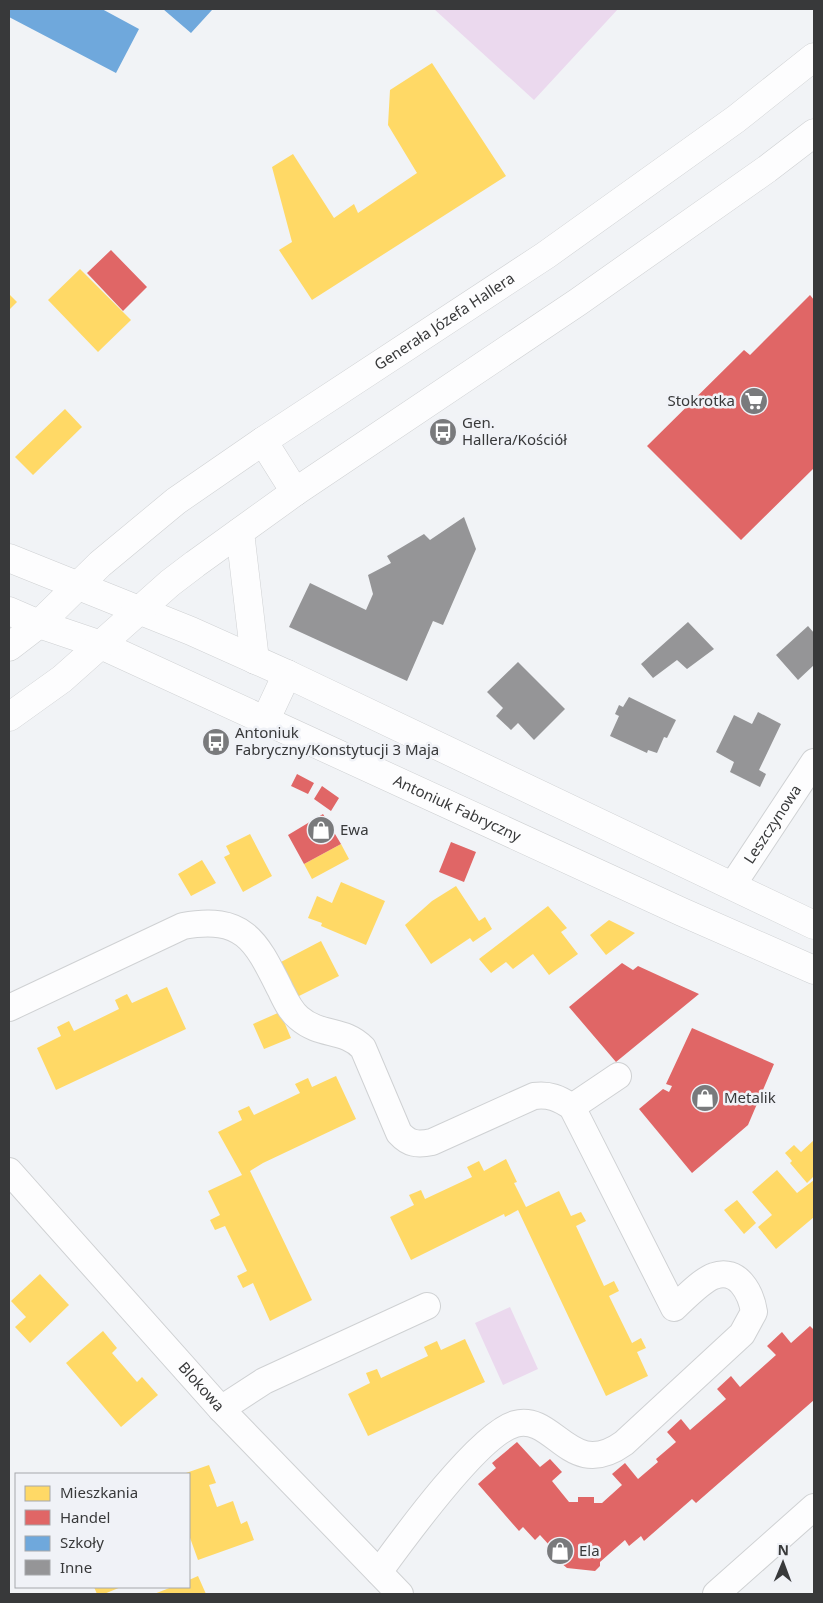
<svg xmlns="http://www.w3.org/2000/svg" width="823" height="1603" font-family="'Noto Sans',sans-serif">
  <rect width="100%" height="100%" fill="#f1f3f6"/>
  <!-- green -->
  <path fill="#ebd9ee" d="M434,9H618L534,100Z
    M510,1307L538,1369L503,1385L475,1323Z"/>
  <!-- homes -->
  <path fill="#ffd966" d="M432,63L506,176L312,300L279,250L292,242L272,167L293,154L334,218L354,204L358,213L417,173L388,125L390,90Z
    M80,269L131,320L98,352L48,300Z
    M9,294L17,302L9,310Z
    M65,409L82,427L33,475L15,457Z
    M250,834L272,876L243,892L224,857L230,854L226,846Z
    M341,844L349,859L312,879L304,864Z
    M202,860L216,883L191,896L178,874Z
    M341,882L385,901L366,945L321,926L322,923L308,918L317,896L332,903Z
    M456,886L479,921L485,917L492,929L473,942L470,938L431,964L405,925L432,901Z
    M548,906L567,928L561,932L578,954L549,975L533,954L513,969L506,962L491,973L479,959Z
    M609,920L635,933L606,955L590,935Z
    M321,941L339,976L297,997L279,963Z
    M167,987L186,1029L56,1090L37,1048L61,1036L57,1027L69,1021L74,1031L119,1009L115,1000L127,994L132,1003Z
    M280,1012L291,1038L264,1049L253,1024Z
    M336,1076L356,1119L263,1163L250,1171L312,1300L270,1321L253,1283L243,1288L237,1276L247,1271L225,1226L215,1230L210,1220L220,1215L208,1191L242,1175L218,1132L242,1120L238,1111L249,1106L254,1115L300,1093L295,1084L308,1078L312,1087Z
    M814,1140V1176L807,1183L790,1163L792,1161L785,1153L794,1145L801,1152Z
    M506,1159L517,1182L514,1183L526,1207L559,1191L571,1216L581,1212L586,1221L576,1226L604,1286L614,1281L619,1291L609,1296L632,1343L641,1338L646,1348L637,1352L648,1376L606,1396L518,1210L505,1217L504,1214L411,1260L390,1217L414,1205L409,1195L421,1190L425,1199L472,1177L467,1167L479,1161L484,1171Z
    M777,1170L797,1193L814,1180V1217L776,1249L758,1227L772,1215L752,1192Z
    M737,1200L756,1223L744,1234L724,1210Z
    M40,1274L69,1305L30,1343L15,1327L26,1317L11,1301Z
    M103,1331L117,1348L112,1353L137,1382L142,1377L158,1395L121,1427L66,1363Z
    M465,1339L485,1382L368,1436L348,1394L370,1383L366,1373L377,1369L381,1378L428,1356L424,1347L437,1341L441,1350Z
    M209,1465L216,1483L209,1485L217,1507L233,1501L241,1524L247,1521L254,1540L198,1560L189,1535V1474H183Z
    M198,1576L206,1594H154L172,1587H189V1580Z
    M94,1587H121L104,1594H97Z"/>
  <!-- shops -->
  <path fill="#e06666" d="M111,250L147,287L123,311L87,273Z
    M810,295L814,300V468L741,540L647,446L744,350L750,355Z
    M297,774L314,783L308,794L291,786Z
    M322,786L339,798L331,811L314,799Z
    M323,814L341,844L304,864L288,835Z
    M451,842L476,852L464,882L439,872Z
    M622,963L633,970L638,966L699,994L616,1062L569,1007Z
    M692,1028L774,1064L748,1125L692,1173L639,1109L663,1089L669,1092L672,1086L666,1084Z
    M810,1326L814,1330V1400L696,1503L692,1499L644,1541L641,1536L629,1546L625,1540L600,1562V1566L595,1571L567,1568L561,1563V1558L540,1535L535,1540L523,1527L519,1531L478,1484L496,1468L492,1463L517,1442L540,1467L550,1459L562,1472L552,1481L569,1502H578V1497H594V1503H602L622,1485L612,1474L625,1463L638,1479L658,1462L656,1459L676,1442L667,1432L681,1419L690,1430L726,1399L717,1389L731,1376L740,1387L776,1355L767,1346L782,1332L791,1343Z"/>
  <!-- schools -->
  <path fill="#6fa8dc" d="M9,9H102L139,29L116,73L9,17Z
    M163,9H211L212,10L191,33Z"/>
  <!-- building -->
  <path fill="#959597" d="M464,517L476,549L443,625L433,621L407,681L289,627L310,583L366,610L373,594L368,575L391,563L387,556L424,534L430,540Z
    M688,622L714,649L687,669L677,660L653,678L641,664Z
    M808,626L814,633V665L798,680L776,655Z
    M518,662L565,709L534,740L518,723L511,730L496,716L503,708L487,692Z
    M629,697L676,720L667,738L664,737L657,753L648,750L647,753L610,736L619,716L615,714L619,705L623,707Z
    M758,712L781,724L759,770L766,774L760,787L730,772L734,762L716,752L734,715L752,724Z"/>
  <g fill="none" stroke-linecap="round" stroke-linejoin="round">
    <!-- minor casing -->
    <g stroke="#cfd1d3" stroke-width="28">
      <g id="minor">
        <path id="s1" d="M732,886L814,762"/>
        <path d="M9,1008L183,926C244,915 256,941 280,989C285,999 290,1011 299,1018C321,1037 344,1028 363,1048L399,1133C409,1144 417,1145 432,1142L534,1096C549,1094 559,1098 572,1107L674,1308C684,1299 702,1280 714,1276C738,1267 751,1293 754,1312L742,1334L624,1443C570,1482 555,1413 515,1424C479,1434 403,1539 379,1572"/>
        <path d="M572,1107L618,1076"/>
        <path id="s2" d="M9,1171L221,1409L400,1594"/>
        <path d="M221,1409L264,1381L427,1306"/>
        <path d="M716,1594L814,1507"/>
      </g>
    </g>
    <!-- secondary casing -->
    <g stroke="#cfd1d3" stroke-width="29">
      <g id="secondary">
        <path d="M263,441L295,492"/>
        <path d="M240,532L255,660"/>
        <path d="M9,558L191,631L287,674L814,925"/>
        <path id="s3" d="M9,611L39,624L101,645L682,912L814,970"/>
        <path id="s4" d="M9,647L39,624L100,564L176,501L263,441L546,255L736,119L814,57"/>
        <path d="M9,717L62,679L170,583L195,564L295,492L578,302L767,169L814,133"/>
        <path d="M266,719L287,674"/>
      </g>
    </g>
    <!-- minor -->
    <use href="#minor" stroke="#fdfdfe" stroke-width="26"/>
    <!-- secondary -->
    <use href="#secondary" stroke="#fdfdfe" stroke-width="28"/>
  </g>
  <!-- icons -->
  <defs>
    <g id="supermarket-disc" transform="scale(1.4375)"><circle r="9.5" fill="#797a7c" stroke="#f0f2f7"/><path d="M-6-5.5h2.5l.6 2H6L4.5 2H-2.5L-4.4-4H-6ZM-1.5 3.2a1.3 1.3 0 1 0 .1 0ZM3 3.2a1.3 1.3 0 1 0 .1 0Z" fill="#fff"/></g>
    <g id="bus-disc" transform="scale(1.4375)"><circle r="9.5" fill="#797a7c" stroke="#f0f2f7"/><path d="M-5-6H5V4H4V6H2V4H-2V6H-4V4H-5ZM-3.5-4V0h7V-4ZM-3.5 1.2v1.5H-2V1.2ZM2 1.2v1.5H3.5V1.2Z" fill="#fff"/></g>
    <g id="shop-disc" transform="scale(1.4375)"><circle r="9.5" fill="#797a7c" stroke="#f0f2f7"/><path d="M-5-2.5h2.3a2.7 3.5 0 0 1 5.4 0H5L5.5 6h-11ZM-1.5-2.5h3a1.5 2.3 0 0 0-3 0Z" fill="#fff"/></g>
  </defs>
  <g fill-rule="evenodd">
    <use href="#supermarket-disc" x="754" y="401"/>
    <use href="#bus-disc" x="443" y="432"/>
    <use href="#bus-disc" x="216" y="742"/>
    <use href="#shop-disc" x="321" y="830"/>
    <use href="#shop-disc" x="705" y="1098"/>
    <use href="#shop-disc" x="560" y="1551"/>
  </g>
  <g text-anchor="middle" stroke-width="5" stroke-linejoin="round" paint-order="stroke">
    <!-- street labels -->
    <g font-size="15" fill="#38393a" stroke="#f0f2f7">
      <text dy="5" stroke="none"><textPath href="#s4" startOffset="545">Generała Józefa Hallera</textPath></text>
      <text dy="5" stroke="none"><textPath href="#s3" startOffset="490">Antoniuk Fabryczny</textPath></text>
      <text dy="5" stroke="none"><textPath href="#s1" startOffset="74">Leszczynowa</textPath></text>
      <text dy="5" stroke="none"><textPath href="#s2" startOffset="289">Blokowa</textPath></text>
    </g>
    <!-- poi labels -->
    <g font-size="15" fill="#38393a" stroke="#f0f2f7" text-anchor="start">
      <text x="735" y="406" text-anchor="end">Stokrotka</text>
      <text x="462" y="428">Gen.<tspan x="462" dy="17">Hallera/Kościół</tspan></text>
      <text x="235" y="738">Antoniuk<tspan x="235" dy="17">Fabryczny/Konstytucji 3 Maja</tspan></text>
      <text x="340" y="835">Ewa</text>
      <text x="724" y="1103">Metalik</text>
      <text x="579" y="1556">Ela</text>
    </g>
  </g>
  <!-- border -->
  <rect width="823" height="1603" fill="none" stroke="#38393a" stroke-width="20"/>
  <!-- legend -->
  <rect x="15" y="1473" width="175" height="115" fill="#f0f2f7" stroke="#a6a8ab"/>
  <rect x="25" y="1486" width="25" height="15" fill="#ffd966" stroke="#a6a8ab"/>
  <text x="60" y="1498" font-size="15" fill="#38393a">Mieszkania</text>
  <rect x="25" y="1510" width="25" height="15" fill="#e06666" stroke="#a6a8ab"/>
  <text x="60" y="1523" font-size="15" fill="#38393a">Handel</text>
  <rect x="25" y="1536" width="25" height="15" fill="#6fa8dc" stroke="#a6a8ab"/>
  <text x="60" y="1548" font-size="15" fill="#38393a">Szkoły</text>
  <rect x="25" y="1560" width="25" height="15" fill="#959597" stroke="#a6a8ab"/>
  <text x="60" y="1573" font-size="15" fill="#38393a">Inne</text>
  <!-- north arrow -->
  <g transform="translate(783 1563) rotate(1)" stroke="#f0f2f7" stroke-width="4" paint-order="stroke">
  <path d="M0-4L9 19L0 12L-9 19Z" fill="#38393a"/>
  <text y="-8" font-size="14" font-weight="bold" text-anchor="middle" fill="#38393a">N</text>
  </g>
</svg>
